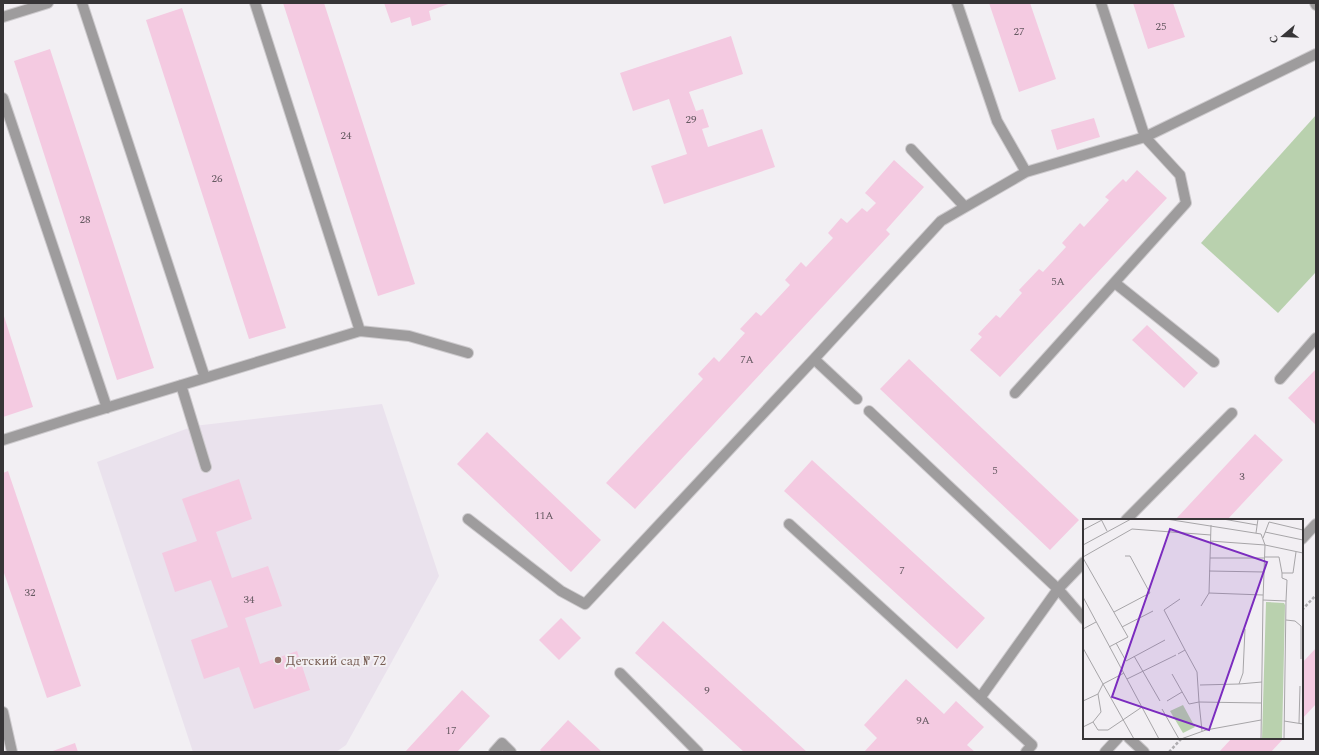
<svg xmlns="http://www.w3.org/2000/svg" width="1319" height="755" font-family="Spectral,serif">
  <rect width="100%" height="100%" fill="#f2eff3"/>
  <!-- built -->
  <path fill="#eae2ed" d="M382,404L439,576L346,745L336,752H193L97,462L194,426Z"/>
  <!-- green -->
  <path fill="#b9d1ae" d="M1316,115V272L1278,313L1201,243Z"/>
  <!-- building -->
  <path fill="#f4cae1" d="M283,3H324L415,284L378,296Z
    M384,3H451L429,11L431,20L412,26L410,17L391,23Z
    M989,3H1030L1056,79L1019,92Z
    M1133,3H1173L1185,37L1148,49Z
    M182,8L286,328L249,339L146,20Z
    M731,36L743,74L689,92L696,111L703,109L709,127L702,129L708,147L762,129L775,167L664,204L651,166L687,154L669,99L633,111L620,73Z
    M50,49L154,368L117,380L14,61Z
    M1094,118L1100,137L1057,150L1051,130Z
    M894,160L924,187L886,230L890,234L635,509L606,483L703,379L698,374L714,357L719,362L745,333L740,329L756,312L761,316L790,285L785,280L801,262L806,267L833,238L828,233L841,218L847,223L862,208L867,212L876,203L865,193Z
    M1137,170L1167,198L1000,377L970,350L982,337L978,334L996,315L1000,318L1022,293L1019,290L1039,269L1043,272L1066,247L1062,243L1080,223L1084,227L1109,200L1105,197L1123,179L1126,182Z
    M3,313L33,407L3,417Z
    M1147,325L1198,373L1184,388L1132,340Z
    M909,359L1079,520L1050,550L880,389Z
    M1316,369V425L1288,398Z
    M487,432L601,540L571,572L457,464Z
    M1255,434L1283,460L1227,520H1175Z
    M812,460L985,618L957,649L784,491Z
    M8,471L81,686L47,698L3,570V473Z
    M239,479L252,519L216,532L232,578L268,566L282,606L245,618L260,664L297,651L310,690L254,709L239,667L204,679L191,640L228,627L211,580L175,592L162,553L197,541L182,499Z
    M561,618L581,638L559,660L539,640Z
    M663,621L807,752H744L654,670L635,653Z
    M1316,648V704L1302,719V663Z
    M906,679L944,714L956,701L984,727L967,745L975,752H864L877,738L864,725Z
    M462,690L490,716L457,752H405Z
    M568,720L602,752H542L540,750Z
    M1232,738H1284L1271,752H1219Z
    M75,743L78,752H50Z"/>
  <g fill="none" stroke-linecap="round" stroke-linejoin="round">
    <!-- minor casing -->
    <g stroke="#cdcacd" stroke-width="12">
      <path id="minor" d="M82,3L205,378
        M255,3L360,331L409,336L468,353
        M957,3L997,121L1026,172
        M1101,3L1145,137L1316,54
        M1315,3L1316,5
        M3,17L48,3
        M3,98L107,408
        M911,149L965,207
        M1115,283L1214,362
        M1280,379L1316,338
        M181,385L206,467
        M857,399L814,359L941,221L1026,172L1145,137L1180,175L1186,203L1015,393
        M869,411L1058,589L1084,619
        M3,440L76,417L360,331
        M468,519L561,591L585,604L814,359
        M1126,520L1232,413
        M789,524L1032,745L1026,752
        M1302,539L1316,524
        M620,673L698,752
        M980,698L1058,589L1084,562
        M3,712L12,752
        M1129,738L1144,752
        M494,752L502,743L511,752
        M1105,752L1118,738"/>
    </g>
    <!-- path -->
    <path stroke="#aeacaf" stroke-width="2.5" stroke-dasharray="3 2" stroke-linecap="butt" d="M1302,610L1316,595
      M1169,752L1182,738"/>
    <!-- minor -->
    <use href="#minor" stroke="#9e9c9d" stroke-width="10"/>
  </g>
  <!-- markers -->
  <circle fill="#8d6e63" stroke="#f2eff3" stroke-width="1.5" cx="278" cy="660" r="4"/>
  <g text-anchor="middle" stroke-width="4" stroke-linejoin="round" paint-order="stroke">
    <!-- number labels -->
    <g font-size="11" fill="#665a62">
      <text x="1161" y="30">25</text>
      <text x="1019" y="35">27</text>
      <text x="691" y="123">29</text>
      <text x="346" y="139">24</text>
      <text x="217" y="182">26</text>
      <text x="85" y="223">28</text>
      <text x="1058" y="285">5А</text>
      <text x="747" y="363">7А</text>
      <text x="995" y="474">5</text>
      <text x="1242" y="480">3</text>
      <text x="544" y="519">11А</text>
      <text x="902" y="574">7</text>
      <text x="30" y="596">32</text>
      <text x="249" y="603">34</text>
      <text x="707" y="694">9</text>
      <text x="923" y="724">9А</text>
      <text x="451" y="734">17</text>
    </g>
    <!-- education labels -->
    <g font-size="13" fill="#785e54" stroke="#f2eff3" text-anchor="start">
      <text x="286" y="665">Детский сад № 72</text>
    </g>
  </g>
  <!-- overview -->
  <g transform="translate(1083 519)">
    <rect width="220" height="220" fill="#f2eff3"/>
    <path d="M183,83L201,84L202,86L199,220H179ZM100,186L112,208L100,214L87,192Z" fill="#b9d1ae"/>
    <path fill="none" stroke="#a7a5a8" stroke-width="1" d="M18,0L24,12M83,0L178,15L182,26L180,81M140,0L174,6M0,11L19,1M182,13L220,21M173,14L175,0M180,19L186,3L220,11M127,22L182,26L220,34M0,26L48,0M0,38L49,10L128,16M182,38H196L199,54M0,39L45,118L26,128M127,39H182M126,52L181,53M126,74L128,6M0,78L76,220M97,80L81,91L102,131M203,82L204,61L199,59V54H210L213,33M118,87L126,74L180,76M31,93L67,74L47,37H42M203,101L212,102L218,107V140M39,108L70,92M0,110L13,103M33,124L43,142L82,121M0,129L20,165L15,175M51,137L77,182M41,154L20,165L51,220M89,155L106,185L116,183L114,153L102,131L95,135M44,160L93,136M156,165L179,163M117,166L156,165L160,154L162,110M0,182L15,175L18,193L10,203M84,182L99,173M79,190L96,220M201,202L220,205M216,204L217,167M0,208L10,203L15,211H25L59,188M119,212L116,183L178,184M98,220L123,211L178,201M178,220L180,81L203,82L201,220"/>
    <path fill="#7b2cbf" fill-opacity="0.15" stroke="#7b2cbf" stroke-width="2" d="M87,10L184,43L126,211L29,178Z"/>
    <rect width="220" height="220" fill="none" stroke="#373537" stroke-width="2"/>
  </g>
  <!-- border -->
  <rect width="1319" height="755" fill="none" stroke="#373537" stroke-width="8"/>
  <!-- north arrow -->
  <g transform="translate(1283 36) rotate(251)" stroke="#f2eff3" stroke-width="3" paint-order="stroke">
  <path d="M0-3L7 15L0 10L-7 15Z" fill="#373537"/>
  <text y="-6" font-size="11" font-weight="bold" text-anchor="middle" fill="#373537">С</text>
  </g>
</svg>
